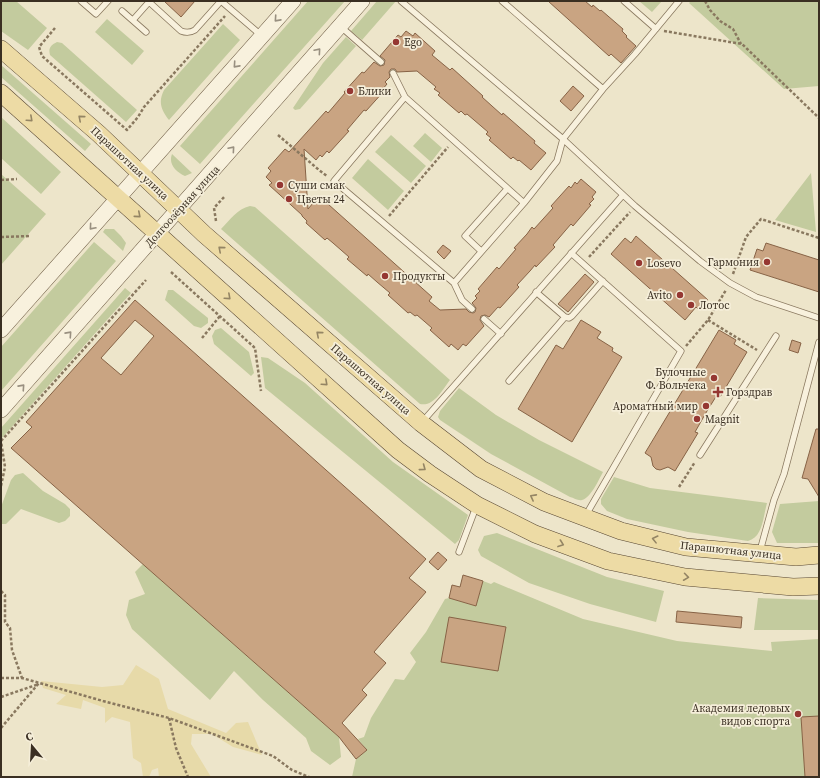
<svg xmlns="http://www.w3.org/2000/svg" width="820" height="778" font-family="'Source Serif 4',serif">
  <rect width="100%" height="100%" fill="#ede5ca"/>
  <!-- green -->
  <path fill="#c3cb9e" d="M1,1H16L47,28L28,50L1,31Z
    M308,1H345L200,164L180,146Z
    M377,1H396L362,40L351,31Z
    M639,1H662L652,12Z
    M691,1H819V86L784,89L689,3Z
    M107,19L144,51L132,65L95,32Z
    M223,24L240,40L169,120C161,110 158,102 164,90Z
    M346,37L356,46L300,109L295,110L293,108L323,63Z
    M57,42L62,43L137,110L126,122L50,55C48,48 51,45 57,42Z
    M1,65L91,144L85,151L1,77Z
    M1,117L61,172L41,194L1,158Z
    M425,133L442,148L431,162L413,146Z
    M391,135L426,166L411,183L375,152Z
    M172,154L192,173L185,176C176,172 168,164 172,154Z
    M368,159L404,191L388,210L352,178Z
    M811,173L816,232L775,220Z
    M1,174L46,214L1,265Z
    M250,206L255,207L450,380C442,390 434,407 420,404L221,229C230,220 237,209 250,206Z
    M105,229H114L121,236L126,243L123,251L103,232Z
    M94,242L116,261L1,391V347Z
    M125,288L131,293L1,439V428Z
    M168,290H173L208,318V323L201,328L194,326L165,300Z
    M221,328L249,352L254,373L251,376L214,344L212,336L215,330Z
    M261,357L268,358L305,383L393,462L468,515L459,540L455,544L265,388Z
    M459,388L496,415L539,440L603,472C599,479 591,498 582,500C578,501 574,498 570,497L491,454L440,420L438,417L440,411Z
    M23,473L43,491L65,504L70,509V516L65,521L59,523L21,509L6,524H1V507L11,480L15,475Z
    M614,477L650,488L767,503C763,517 763,537 748,541L688,532L627,519L607,511L601,504V499Z
    M819,501V543H777L772,532L780,504Z
    M497,533L607,577L664,591L656,622L590,604L529,583L481,556L478,550L484,536Z
    M143,564L339,737L341,757L330,765L311,751L306,738L263,700L234,671L210,700L132,629L126,615L129,600L145,594L135,572Z
    M483,581L491,584L494,582L583,619L677,641L772,651L771,642L819,639V777H352L356,759L367,750L358,739L364,737L371,718L395,679L404,680L416,662L410,653L426,632L445,599L449,598L476,606Z
    M758,598L819,600V630H754Z"/>
  <!-- sand -->
  <path fill="#e7daa9" d="M136,665L159,679L168,709L226,733L236,723L248,722L262,755L233,747L212,734H192L191,744L211,777H159L158,768L152,770L149,777H143L141,763L133,758L130,722L112,717L105,723V708L83,700L81,709L56,704L66,695L43,688L41,681L102,687L123,685Z"/>
  <!-- building -->
  <path fill="#c9a482" stroke="#876346" fill-rule="evenodd" d="M164,1H195L181,17Z
    M548,1H585L592,7L593,5L600,11L601,10L623,29L622,31L627,36L626,37L636,46L621,63L611,54L609,56Z
    M406,31L413,36L415,33L435,51L432,55L450,70L452,68L483,96L482,97L502,115L503,113L535,141L534,143L546,153L531,170L519,160L518,161L513,157L511,159L496,146L489,140L491,138L486,134L488,132L467,114L465,115L461,111L459,113L438,95L440,93L434,89L436,87L417,71L397,72L395,69H391L389,72L390,77L385,82L387,84L382,90L384,91L366,111L364,110L347,130L349,131L329,153L327,151L322,157L320,155L316,160L304,149L308,209L319,196L432,297L429,301L440,310L466,309L469,312L473,313L475,312L476,308L472,303L477,298L475,296L480,291L478,289L497,267L499,269L516,249L514,248L527,234L532,227L534,229L553,208L551,206L569,186L571,188L575,182L577,184L581,179L596,192L592,197L594,199L589,204L591,205L573,226L571,224L553,245L555,247L536,267L535,265L530,271L517,285L519,287L500,308L498,307L489,317L485,315L481,316L480,320L484,326L466,346L463,344L458,350L451,344L449,347L430,330L432,328L417,315L415,316L410,312L408,313L388,295L390,293L377,282L368,274L367,276L347,259L349,257L333,243L327,238L325,240L306,223L307,221L302,216V215L269,185L272,183L266,177L271,171L268,168L285,149L289,152L326,111L328,113L345,93L344,92L362,72L364,73L374,62L380,66L384,65L385,60L380,56L398,35L401,37Z
    M573,86L584,96L571,111L560,101Z
    M636,236L708,300L699,310L696,307L685,320L611,254L625,238L631,243Z
    M766,243L819,260V292L750,270L757,249L763,251Z
    M443,245L451,251L444,259L437,252Z
    M585,274L594,282L568,312L558,304Z
    M135,300L426,559L409,578L426,592L374,652L386,663L362,690L367,695L342,723L367,750L356,759L339,737L11,448L32,427L26,422ZM135,320L154,336L121,375L101,358Z
    M581,320L601,332L597,338L613,348L612,351L622,357L572,442L518,409L556,345L563,349Z
    M719,330L736,340L734,344L747,352L720,397L717,395L707,411L695,432L698,433L675,471L668,467L660,470L656,469L653,466L651,457L645,453Z
    M792,340L801,343L798,353L789,350Z
    M816,429H819V497L808,479L802,478Z
    M438,552L447,560L438,570L429,562Z
    M463,575L483,581L476,606L449,598L452,585L460,587Z
    M677,611L742,617L741,628L676,622Z
    M449,617L506,627L498,671L441,662Z
    M819,716V777H805L801,717Z"/>
  <g fill="none" stroke-linecap="round" stroke-linejoin="round">
    <!-- lane casing -->
    <g stroke="#89785f" stroke-width="7">
      <path id="lane" d="M81,1L96,14L108,1
        M148,1L181,31C186,33 190,33 195,30L221,1
        M221,1L262,36
        M401,1L563,139L635,206L700,261L730,283L756,297L819,318
        M502,1L603,89
        M624,1L656,29
        M122,11L146,32
        M133,20L149,2
        M340,26L381,62
        M393,73L405,97
        M481,251L465,236L507,189
        M571,253L681,351L586,515
        M454,283L524,203L557,161L563,139L603,89L635,54L679,1
        M536,292L565,317L569,318L572,316L603,281
        M472,309L462,300L454,283L334,181L405,97L524,203
        M484,319L501,334
        M509,381L565,317
        M423,421L623,195
        M700,455L776,336
        M760,551L774,500L784,474L819,342
        M459,552L476,507"/>
    </g>
    <!-- secondary casing -->
    <g stroke="#6b5942" stroke-width="16">
      <path id="secondary" d="M1,330L293,1
        M1,410L362,1"/>
    </g>
    <!-- primary casing -->
    <g stroke="#574632" stroke-width="18">
      <path id="primary" d="M1,49L99,134L204,234L421,423L481,469L544,502L621,531L686,547L796,557L819,555
        M1,93L398,450L430,474L477,505L535,534L608,561L685,577L793,587L819,586"/>
    </g>
    <!-- path -->
    <path stroke="#89785f" stroke-width="2.5" stroke-dasharray="3 2" stroke-linecap="butt" d="M705,1L710,10L720,21L733,29L741,44
      M55,28L39,47L42,56L127,130L138,117L144,107L225,16
      M664,31L742,44L819,118
      M278,135L319,170L327,176
      M1,180L17,179
      M389,216L448,147
      M216,221L214,208L225,196
      M1,237L31,236
      M589,257L630,212
      M171,272L255,348L261,391
      M733,274L746,237L761,219L819,238
      M708,320L757,350
      M202,338L220,316
      M686,346L708,320L726,290
      M1,441L146,280
      M1,486L5,467L1,441
      M679,487L695,462
      M1,591L5,595V622L10,628L12,650L22,678
      M1,678H22L103,701L169,718L273,756L292,770L309,777
      M1,697L39,684
      M169,718L176,748L188,777
      M1,728L39,683"/>
    <!-- lane -->
    <use href="#lane" stroke="#f8f1dd" stroke-width="5.5"/>
    <!-- secondary -->
    <use href="#secondary" stroke="#f8f1dd" stroke-width="15"/>
    <!-- primary -->
    <use href="#primary" stroke="#eddba5" stroke-width="17"/>
  </g>
  <!-- one-way arrows -->
  <defs><path id="oneway-chevron" d="M-2-3.5L2.5 0L-2 3.5" fill="none" stroke-width="1.6" stroke-linecap="round" stroke-linejoin="round"/></defs>
  <g stroke="#999080">
    <use href="#oneway-chevron" transform="translate(277 19) rotate(132)"/>
    <use href="#oneway-chevron" transform="translate(318 51) rotate(-49)"/>
    <use href="#oneway-chevron" transform="translate(236 65) rotate(132)"/>
    <use href="#oneway-chevron" transform="translate(232 149) rotate(-49)"/>
    <use href="#oneway-chevron" transform="translate(92 227) rotate(131)"/>
    <use href="#oneway-chevron" transform="translate(69 334) rotate(-48)"/>
    <use href="#oneway-chevron" transform="translate(22 387) rotate(-48)"/>
  </g>
  <g stroke="#948564">
    <use href="#oneway-chevron" transform="translate(81 118) rotate(-139)"/>
    <use href="#oneway-chevron" transform="translate(30 119) rotate(42)"/>
    <use href="#oneway-chevron" transform="translate(138 215) rotate(41)"/>
    <use href="#oneway-chevron" transform="translate(221 249) rotate(-139)"/>
    <use href="#oneway-chevron" transform="translate(228 297) rotate(42)"/>
    <use href="#oneway-chevron" transform="translate(319 334) rotate(-139)"/>
    <use href="#oneway-chevron" transform="translate(325 383) rotate(42)"/>
    <use href="#oneway-chevron" transform="translate(423 468) rotate(37)"/>
    <use href="#oneway-chevron" transform="translate(533 497) rotate(-152)"/>
    <use href="#oneway-chevron" transform="translate(655 539) rotate(-166)"/>
    <use href="#oneway-chevron" transform="translate(561 544) rotate(20)"/>
    <use href="#oneway-chevron" transform="translate(686 577) rotate(8)"/>
  </g>
  <!-- markers -->
  <g fill="#953732" stroke="#f5eed9" stroke-width="1.5">
    <circle cx="396" cy="42" r="4"/>
    <circle cx="350" cy="91" r="4"/>
    <circle cx="280" cy="185" r="4"/>
    <circle cx="289" cy="199" r="4"/>
    <circle cx="767" cy="262" r="4"/>
    <circle cx="639" cy="263" r="4"/>
    <circle cx="385" cy="276" r="4"/>
    <circle cx="680" cy="295" r="4"/>
    <circle cx="691" cy="305" r="4"/>
    <circle cx="714" cy="378" r="4"/>
    <path d="M716 386h4v4h4v4h-4v4h-4v-4h-4v-4h4z"/>
    <circle cx="706" cy="406" r="4"/>
    <circle cx="697" cy="419" r="4"/>
    <circle cx="798" cy="714" r="4"/>
  </g>
  <g text-anchor="middle" stroke-width="3.5" stroke-linejoin="round" paint-order="stroke">
    <!-- poi labels -->
    <g font-size="11" fill="#3a2f22" stroke="#f5eed9" text-anchor="start">
      <text x="404" y="46">Ego</text>
      <text x="358" y="95">Блики</text>
      <text x="288" y="189">Суши смак</text>
      <text x="297" y="203">Цветы 24</text>
      <text x="759" y="266" text-anchor="end">Гармония</text>
      <text x="647" y="267">Losevo</text>
      <text x="393" y="280">Продукты</text>
      <text x="672" y="299" text-anchor="end">Avito</text>
      <text x="699" y="309">Лотос</text>
      <text x="706" y="376" text-anchor="end">Булочные<tspan x="706" dy="13">Ф. Вольчека</tspan></text>
      <text x="726" y="396">Горздрав</text>
      <text x="698" y="410" text-anchor="end">Ароматный мир</text>
      <text x="705" y="423">Magnit</text>
      <text x="790" y="712" text-anchor="end">Академия ледовых<tspan x="790" dy="13">видов спорта</tspan></text>
    </g>
    <!-- street labels -->
    <g font-size="11" fill="#3a2f22" stroke="#f5eed9">
      <text transform="translate(130 163) rotate(43)" y="4">Парашютная улица</text>
      <text transform="translate(182 206) rotate(-48)" y="4">Долгоозёрная улица</text>
      <text transform="translate(371 379) rotate(41)" y="4">Парашютная улица</text>
      <text transform="translate(731 550) rotate(6)" y="4">Парашютная улица</text>
    </g>
  </g>
  <!-- border -->
  <rect width="820" height="778" fill="none" stroke="#3a2f22" stroke-width="4"/>
  <!-- north arrow -->
  <g transform="translate(32 746) rotate(342)" stroke="#f5eed9" stroke-width="3" paint-order="stroke">
  <path d="M0-3L7 15L0 10L-7 15Z" fill="#3a2f22"/>
  <text y="-6" font-size="11" font-weight="bold" text-anchor="middle" fill="#3a2f22">С</text>
  </g>
</svg>
